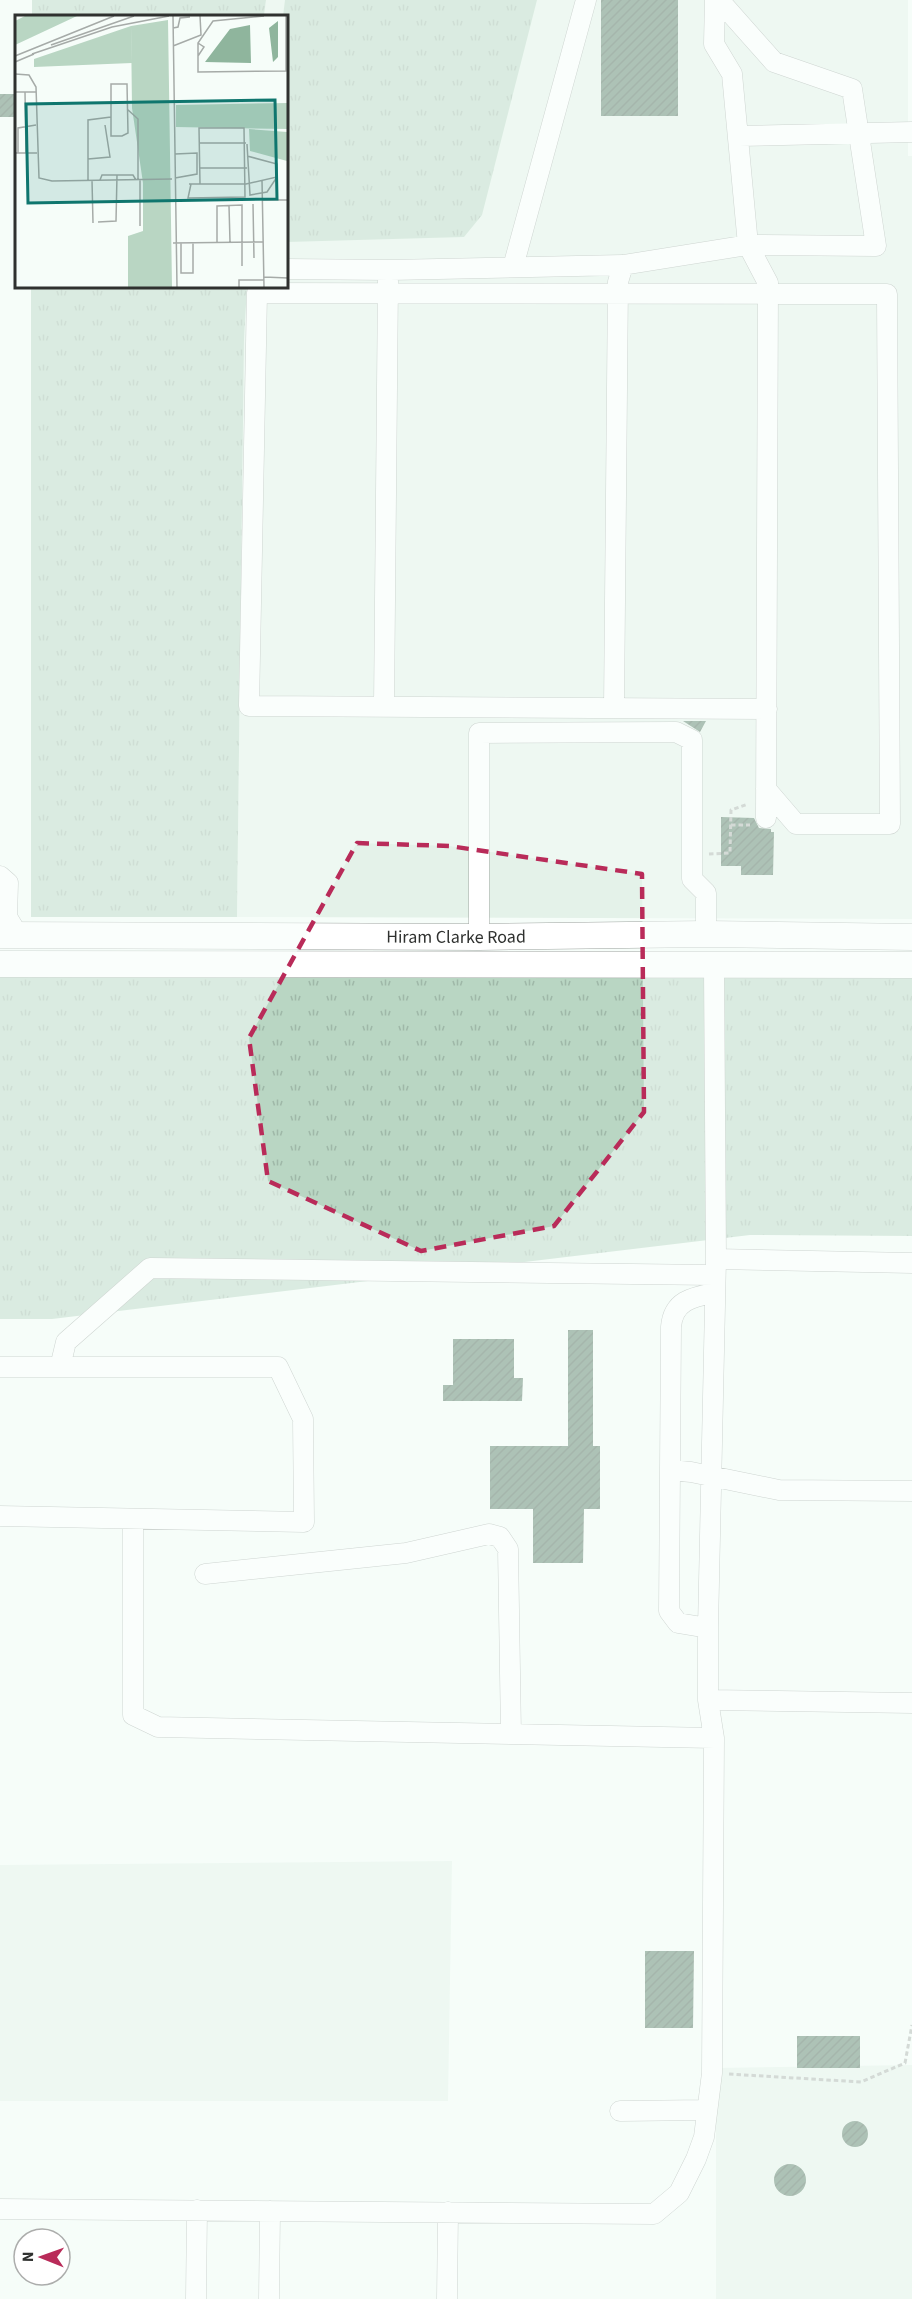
<svg xmlns="http://www.w3.org/2000/svg" width="912" height="2299" font-family="'Source Sans 3',sans-serif">
  <defs>
    <pattern id="grass-tufts" width="24" height="20" patternUnits="userSpaceOnUse" patternTransform="scale(1.5)"><rect width="24" height="20" fill="#b9d6c3"/><path d="M3 7l-1-3M5 7V3M7 7l1-3M15 17l-1-3M17 17v-4M19 17l1-3" fill="none" stroke="#9fb8a8"/></pattern>
    <pattern id="building-hatch" width="6" height="6" patternUnits="userSpaceOnUse" patternTransform="scale(1.5)"><rect width="6" height="6" fill="#567a64"/><path d="M-1 1l2-2M0 6l6-6M5 7l2-2" fill="none" stroke="#445f4e"/></pattern>
  </defs>
  <rect width="100%" height="100%" fill="#f6fdf9"/>
  <!-- built -->
  <path fill="#e4f2e9" d="M266,0H908V156H912V919L237,917L244,340L247,287L286,286V16H264Z
    M452,1861L448,2101H0V1865Z
    M912,2065V2299H716V2068Z"/>
  <!-- grass -->
  <path fill="url(#grass-tufts)" d="M32,0H266L264,16H32Z
    M285,0H537L482,215L464,237L287,242L286,16H283Z
    M31,287H247L244,340L237,917H31Z
    M0,975L912,978V1236L750,1235L52,1319H0Z"/>
  <!-- building -->
  <path fill="url(#building-hatch)" d="M601,0H678V116H601Z
    M0,94H16V117H0Z
    M683,721H706L700,732Z
    M721,817L754,818L759,828L771,829V832H774L773,875H741V866H721Z
    M568,1330H593V1446H600V1509H584L583,1563H533V1509H490V1446H568Z
    M453,1339H514V1378H523L522,1401H443V1385H453Z
    M645,1951H694L693,2028H645Z
    M797,2036H860V2068H797Z
    M842 2134a13 13 0 1 1 26 0a13 13 0 1 1-26 0Z
    M774 2180a16 16 0 1 1 32 0a16 16 0 1 1-32 0Z"/>
  <g fill="none" stroke-linecap="round" stroke-linejoin="round">
    <!-- minor casing -->
    <g stroke="#9fa5a1" stroke-width="21">
      <path id="minor" d="M715,0L714,44L732,74L748,245L768,283L766,818
        M739,136L912,132
        M513,267L586,0
        M286,269L390,270L623,265L748,245L876,246L852,89L774,62L719,0
        M384,707L388,281
        M614,708L618,282L623,265
        M766,789L796,824H890L887,294L257,293L249,706L767,709
        M0,876L8,883L7,917L18,935
        M479,937V733L676,732L692,740V879L706,893V934
        M716,1259L912,1263
        M0,1367H278L303,1419L304,1522L0,1516
        M60,1367L66,1342L150,1268L714,1275
        M670,1470L691,1472L779,1490L912,1491
        M133,1519V1715L158,1727L714,1738
        M205,1574L406,1553L489,1534L500,1537L508,1549L511,1734
        M708,1628L678,1623L669,1611L671,1327C673,1301 692,1297 714,1293
        M708,1700L912,1703
        M620,2111L706,2110
        M0,2209L654,2214L679,2193L696,2159L704,2137L712,2073L714,1738L708,1700V1628L716,1259L714,966
        M196,2299L197,2210
        M269,2299L270,2211
        M447,2299L448,2212"/>
    </g>
    <!-- major casing -->
    <g stroke="#9fa5a1" stroke-width="27">
      <g id="major">
        <path id="s1" d="M0,935L479,937L706,934L912,937"/>
        <path d="M0,964L912,965"/>
      </g>
    </g>
    <!-- path -->
    <path stroke="#aaafac" stroke-width="3" stroke-dasharray="4.5 3" stroke-linecap="butt" d="M731,825H750
      M709,854L730,853L731,810L748,804
      M729,2074L861,2082L905,2063L912,2025"/>
    <!-- minor -->
    <use href="#minor" stroke="#fff" stroke-width="20"/>
    <!-- major -->
    <use href="#major" stroke="#fff" stroke-width="26"/>
  </g>
  <!-- marked area -->
  <path d="M0 0H912V2299H0ZM357,843L449,846L642,874L644,1112L554,1226L421,1251L268,1181L249,1038Z" fill="#f6fdf9" fill-opacity=".55" fill-rule="evenodd"/>
  <path fill="none" stroke="#b92b59" stroke-width="4.5" stroke-dasharray="12 8" stroke-linejoin="round" d="M357,843L449,846L642,874L644,1112L554,1226L421,1251L268,1181L249,1038Z"/>
  <g text-anchor="middle" stroke-width="6" stroke-linejoin="round" paint-order="stroke">
    <!-- street labels -->
    <g font-size="18" fill="#2f312f" stroke="#fff">
      <text dy="6" stroke="none"><textPath href="#s1" startOffset="456">Hiram Clarke Road</textPath></text>
    </g>
  </g>
  <!-- overview -->
  <g transform="translate(15 15)">
    <rect width="273" height="273" fill="#f6fdf9"/>
    <path d="M153,5L157,272H113V221L128,216V168L117,93L116,11ZM273,88V114L161,112V90ZM234,114L272,117V146L235,136Z" fill="#b9d6c3"/>
    <path d="M10,1H62L0,30V6ZM116,11L117,48L19,52V44Z" fill="#b9d6c3"/>
    <path d="M263,6V42L258,47L254,13ZM235,10L236,48L190,47L215,14Z" fill="#8fb59d"/>
    <path fill="none" stroke="#a6aba8" stroke-width="1.5" d="M158,1L162,272M249,1L198,6L183,28V57L271,56V1M158,13L163,12L165,3L175,2M36,30L119,1M158,31L186,20L185,1M17,39L97,12L154,1M0,41L99,1M183,41L189,32L183,28M0,47L19,39M0,59L14,60L21,72L24,163L37,166L157,164M96,69H112L113,118L107,121H96ZM0,77H21M10,77L11,138M112,94L123,104V165M184,128H231M232,129L235,180L252,177L262,162M0,138H22M3,138V113L21,110M73,144L95,142L90,110M185,153H232M160,163L182,159V138L160,139M77,165L78,208M85,165L87,160H118L121,165M247,165L249,272M73,166V105L96,102M174,169H231L262,162V149L232,141M176,169L173,183L230,182L229,113H184L185,169M247,185H273M238,189L239,243M214,191L215,227M83,207L101,206L102,160M125,211V165M273,226V256M202,227V191L227,190V251M158,228L248,227M166,228V258H178V228M249,262L273,263M224,272V265H249"/>
    <path fill="#0f766e" fill-opacity="0.15" stroke="#0f766e" stroke-width="3" d="M260,85L262,184L13,188L11,89Z"/>
    <rect width="273" height="273" fill="none" stroke="#2f312f" stroke-width="3"/>
  </g>
  <!-- north arrow -->
  <g transform="translate(42 2257) rotate(271)"><circle r="28" fill="#ffffff" stroke="#acadac" stroke-width="1.5"/>
  <path d="M0-4.5L10 22L0 15L-10 22Z" fill="#b92b59"/>
  <text y="-9" font-size="16" font-weight="bold" text-anchor="middle" fill="#2f312f">N</text>
  </g>
</svg>
